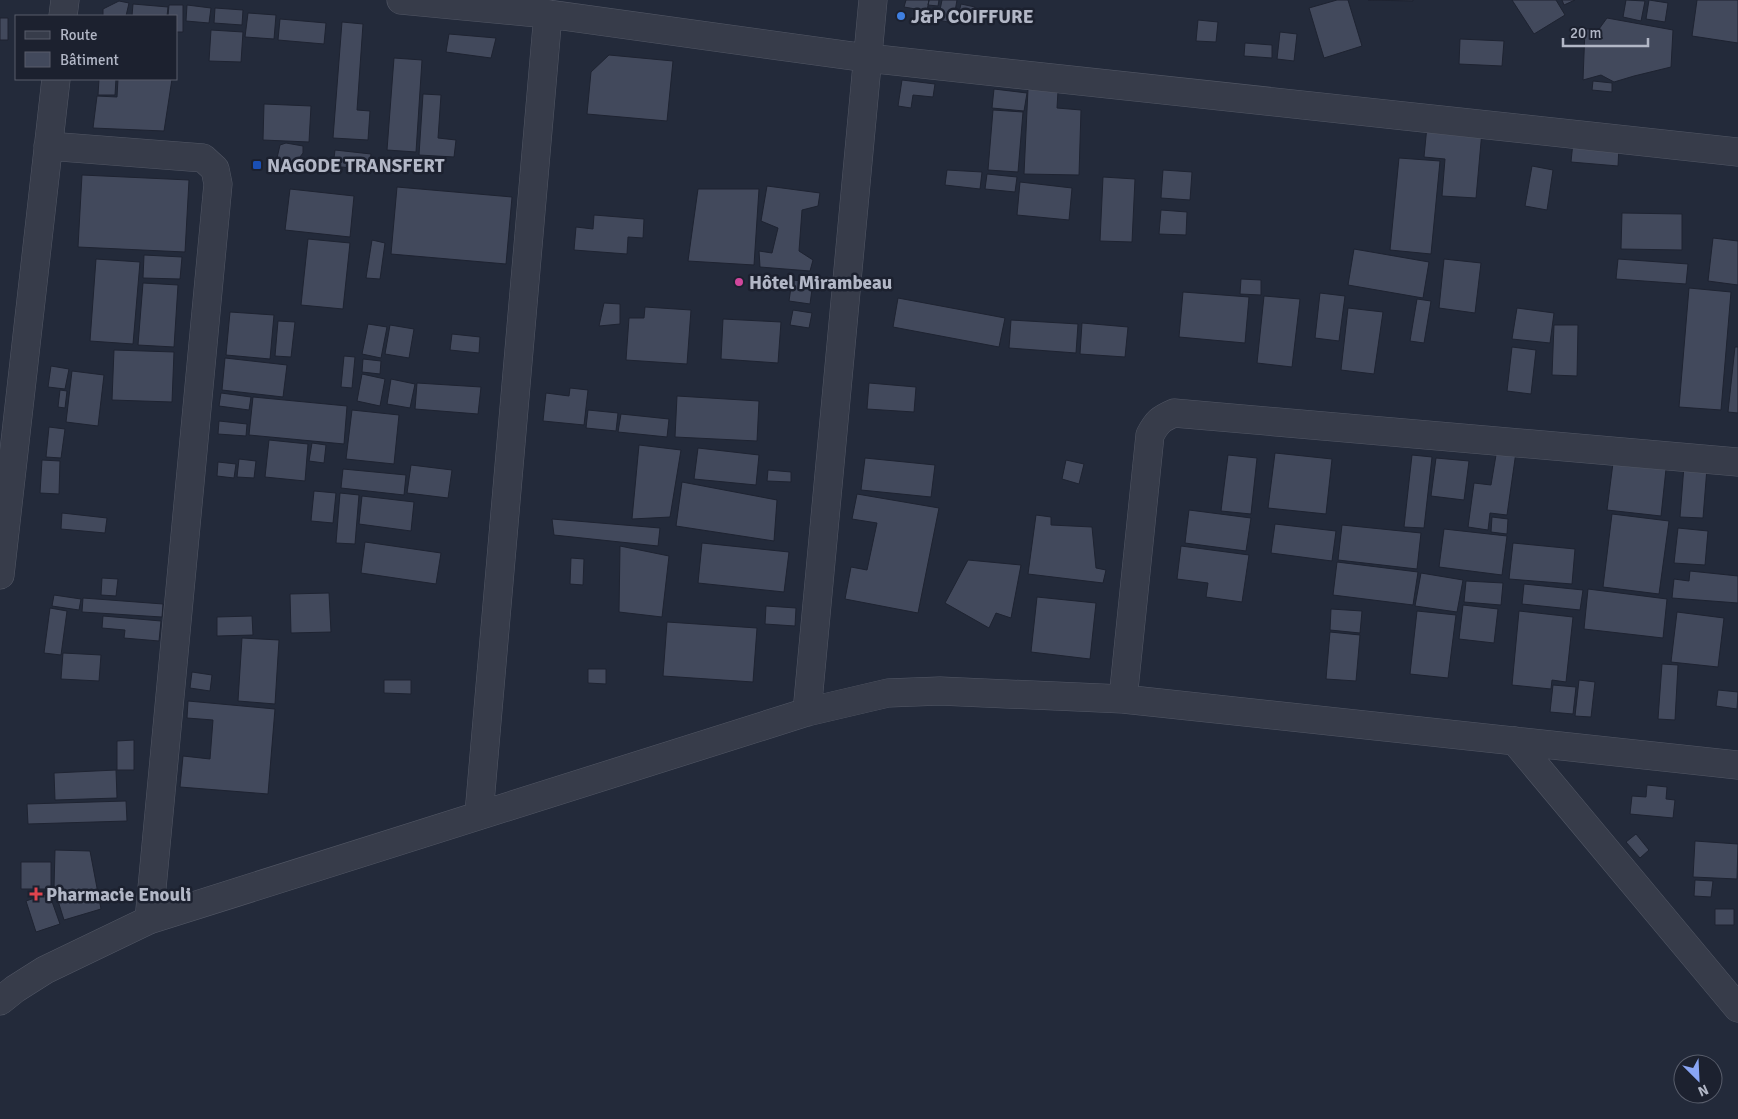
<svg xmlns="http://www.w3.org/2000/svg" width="1738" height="1119" font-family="Signika,sans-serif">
  <rect width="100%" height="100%" fill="#232a3a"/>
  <!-- building -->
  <path fill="#42495c" stroke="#1e2331" d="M906,0H929L927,11L904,7Z
    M929,0H939L938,6L928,5Z
    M942,0H957L953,23L938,20Z
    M1337,0H1348L1362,46L1324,58L1309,8Z
    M1368,0H1413V1Z
    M1512,0H1556L1565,15L1534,34Z
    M1562,0H1575L1564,5Z
    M1626,0L1645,1L1641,21L1623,17Z
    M1649,0L1668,3L1665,22L1646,19Z
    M1697,0H1738V43L1692,36Z
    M119,1L129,3L126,16H103V9Z
    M133,4L168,7L167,16H132Z
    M961,4L975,7L971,24L957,21Z
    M169,5H183V32H176V16H168Z
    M187,5L211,8L209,23L186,21Z
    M215,8L243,10L242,25L214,23Z
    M248,13L276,15L274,39L245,37Z
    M0,18H8V40H0Z
    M1607,18L1673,30L1671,67L1634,76L1614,82L1601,75L1583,80L1585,29H1599Z
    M280,19L326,23L324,44L278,40Z
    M1198,20L1218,22L1216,42L1196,41Z
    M342,22L363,24L357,110L370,111L368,140L333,138Z
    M211,30L243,32L241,62L209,61Z
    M1280,32L1297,34L1294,61L1277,59Z
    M449,34L496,38L491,58L446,52Z
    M1460,39L1504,41L1502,66L1459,64Z
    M1245,43L1272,45V58L1244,56Z
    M609,55L673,61L667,121L587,114L591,72Z
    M394,58L422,60L416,152L387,150Z
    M99,79H116L115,95H98Z
    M118,79H172L164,131L93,128L97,96L117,97Z
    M902,80L935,84L933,97L913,95L911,108L898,106Z
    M1593,81L1612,83V92L1592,90Z
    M994,89L1027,93L1024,111L992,108Z
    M1028,89L1058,91L1057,108L1081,110L1079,175L1024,174Z
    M423,94L441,95L438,138L456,140L454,157L419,155Z
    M264,104L311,106L309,142L263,140Z
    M993,110L1023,112L1018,172L988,170Z
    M1427,126L1482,131L1476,198L1442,196L1445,159L1424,157Z
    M1573,142L1619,146L1618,166L1571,162Z
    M286,143L303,146V153L297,161L286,162L279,161L277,158L280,145Z
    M335,150L371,154L369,170L333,166Z
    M1399,158L1440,161L1431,254L1390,250Z
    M1532,166L1553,170L1547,210L1525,206Z
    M947,170L982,172L980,189L945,185Z
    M1163,170L1192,172L1190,200L1161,198Z
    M987,174L1017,177L1015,192L985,189Z
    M82,175L189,180L185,252L78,247Z
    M1103,177L1135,179L1132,242L1100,241Z
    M1020,182L1072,188L1069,220L1017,215Z
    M767,186L820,193L818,206L802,210L799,251L813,260L810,271L760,267L759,251L772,253L778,228L761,221Z
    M397,187L512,197L506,264L391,254Z
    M290,189L354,196L350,237L285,230Z
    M698,189H759L754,265L688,261Z
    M1161,210L1187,212L1186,235L1159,234Z
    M1622,213L1682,214V250L1621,249Z
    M594,215L644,219L643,238L628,237L627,254L574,250L576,227L593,229Z
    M1713,238L1738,241V285L1708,281Z
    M308,239L350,243L343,309L301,305Z
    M372,240L385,243L380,279L366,278Z
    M1354,249L1429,262L1423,298L1348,285Z
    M144,255L182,257L180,279L143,278Z
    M96,259L140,262L133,344L90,341Z
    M1444,259L1481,263L1475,313L1439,308Z
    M1618,259L1688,264L1686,284L1616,279Z
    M1241,279L1261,280V295L1240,294Z
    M792,280L813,282L810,304L789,301Z
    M143,283L178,285L174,347L138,345Z
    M1689,288L1731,292L1721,410L1679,407Z
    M1183,292L1249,297L1245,343L1179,337Z
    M1320,293L1345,296L1339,341L1315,338Z
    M1264,296L1300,299L1292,367L1257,363Z
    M898,298L1005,318L999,347L893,327Z
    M1417,299L1431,301L1424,343L1410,341Z
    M604,303L620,304V324L599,326Z
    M645,307L691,310L687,364L626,360L629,318H644Z
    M1348,308L1383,312L1374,374L1341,370Z
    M1517,308L1554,313L1550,343L1512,339Z
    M793,310L812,313L809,328L790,325Z
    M230,312L274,315L270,359L226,355Z
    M723,319L781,322L778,363L721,359Z
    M1011,320L1078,324L1076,353L1009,348Z
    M278,321L295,322L291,357L275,356Z
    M1082,323L1128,327L1125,357L1080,354Z
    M368,324L387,327L381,358L362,354Z
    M390,325L414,329L409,358L385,354Z
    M1554,325H1578L1577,376L1552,375Z
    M452,334L480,337L479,353L450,350Z
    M1512,347L1536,350L1531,394L1507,391Z
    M1735,347H1738V413L1728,412Z
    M114,350L174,352L172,402L112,400Z
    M344,356L355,357L352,388L341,387Z
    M225,358L287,365L283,397L222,390Z
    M363,359L381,361L380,374L362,372Z
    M51,366L69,369L65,389L48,387Z
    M72,371L104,375L98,426L66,422Z
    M362,374L385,379L380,406L357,401Z
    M391,379L415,384L410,408L387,404Z
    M417,383L481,387L478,414L415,409Z
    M869,383L916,387L914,412L867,409Z
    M570,388L588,390L584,425L543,421L546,393L569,396Z
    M60,390L67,391L65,408L58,407Z
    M221,393L251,397L249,410L219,406Z
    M677,396L759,401L757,441L675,437Z
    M253,397L347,406L344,444L249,435Z
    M352,410L399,415L394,464L346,459Z
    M588,410L618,413L616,431L586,428Z
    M621,414L669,419L667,437L618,432Z
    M219,421L247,424L246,436L218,434Z
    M49,427L65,429L61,458L46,457Z
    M269,440L308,444L305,481L265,477Z
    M312,443L326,445L324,463L309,461Z
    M639,445L681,450L670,517L632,519Z
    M698,448L759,455L756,485L694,479Z
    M1497,449L1516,452L1507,515L1490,513L1488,530L1468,527L1474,483L1491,485Z
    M1275,453L1332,459L1326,514L1268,508Z
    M1228,455L1257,458L1251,514L1221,511Z
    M1412,455L1432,457L1424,528L1404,527Z
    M865,458L935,465L931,497L861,490Z
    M1436,458L1469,461L1464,500L1431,496Z
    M239,459L256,461L254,478L237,477Z
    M42,460L60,461L59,494L40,493Z
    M1066,460L1084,464L1079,484L1062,479Z
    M218,462L236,464L234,478L217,476Z
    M1613,463L1666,469L1661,516L1607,510Z
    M411,465L452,470L448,498L407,493Z
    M1684,466L1707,468L1703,518L1680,517Z
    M343,469L406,475L404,495L341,488Z
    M768,470L791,472V482L767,481Z
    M682,482L777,500L774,541L676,526Z
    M314,491L336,493L333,523L311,521Z
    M340,493L359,495L355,544L336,543Z
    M857,494L939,508L918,613L845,599L851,567L867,570L877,523L852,519Z
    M362,496L414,502L411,531L359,524Z
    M1189,510L1251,518L1246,551L1185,543Z
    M62,513L107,518L105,533L61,529Z
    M1612,514L1669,521L1659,594L1603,587Z
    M1036,515L1051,517V525L1092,527L1096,568L1106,570L1103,583L1028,574Z
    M1492,517L1508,519L1507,534L1491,532Z
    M552,519L660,528L658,546L554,535Z
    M1275,524L1336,531L1332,561L1271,553Z
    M1342,525L1421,533L1417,569L1338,560Z
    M1678,528L1708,531L1705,565L1674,563Z
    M1444,529L1507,536L1502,575L1439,567Z
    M365,542L441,553L436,584L361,573Z
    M702,543L789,552L784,592L698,583Z
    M1513,543L1575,549L1572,584L1509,579Z
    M620,546L669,556L662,617L619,612Z
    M1181,546L1249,555L1242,602L1206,597L1208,583L1177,579Z
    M571,558L584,559L583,585L570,584Z
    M968,560L1021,565L1011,618L996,613L989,628L945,603Z
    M1337,562L1418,572L1413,605L1333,595Z
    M1690,571L1738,576V603L1672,598L1674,579L1689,581Z
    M1421,573L1463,580L1457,612L1415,606Z
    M102,578L118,579L116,596L101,595Z
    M1466,581L1503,583L1501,605L1464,602Z
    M1524,584L1583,590L1580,610L1522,604Z
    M1588,589L1667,599L1663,638L1584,629Z
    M329,593L331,632L291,633L290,594Z
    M54,595L81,599L79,610L52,606Z
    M1037,597L1096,603L1090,659L1031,652Z
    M83,598L163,604L162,617L82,612Z
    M1463,605L1498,609L1494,643L1459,639Z
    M766,606L796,608L795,626L765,624Z
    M50,608L67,611L61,655L44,653Z
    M1331,609L1362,611L1360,633L1330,630Z
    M1417,611L1456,615L1448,678L1410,674Z
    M1519,611L1573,617L1566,682L1552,680L1551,689L1512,685Z
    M1677,612L1724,618L1718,667L1671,662Z
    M103,616L161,621L159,641L124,638L125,630L102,628Z
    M252,616L253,635L217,636V617Z
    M667,622L757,628L753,682L663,676Z
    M1330,632L1360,635L1356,681L1326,679Z
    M242,638L279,640L275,704L238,701Z
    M63,653L101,655L99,681L61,679Z
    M1662,664L1678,665L1675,720L1658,719Z
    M588,669H606V684L588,683Z
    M192,672L212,675L210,691L190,688Z
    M384,680H411V694L384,693Z
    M1579,680L1595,682L1591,717L1575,716Z
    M1553,685L1576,687L1573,714L1550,712Z
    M1718,690L1738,692L1737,709L1716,706Z
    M188,701L275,709L268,794L180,787L183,756L210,759L213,720L187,718Z
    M134,740V770H117V741Z
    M116,770L117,798L55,800L54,773Z
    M1647,785L1667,787L1666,799L1675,800L1673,818L1630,814L1632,796L1646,797Z
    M126,801L127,821L28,824L27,804Z
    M1636,834L1649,850L1640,858L1626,842Z
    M1695,841L1738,844L1737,879L1693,877Z
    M55,850L90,851L101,909L64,920L54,888Z
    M21,862H51V889H21Z
    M1695,880L1713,881L1711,897L1694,896Z
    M49,893L60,924L36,932L26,901Z
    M1715,909H1734V925H1715Z"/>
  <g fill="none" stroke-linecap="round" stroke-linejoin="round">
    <!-- street casing -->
    <g stroke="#525765" stroke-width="29">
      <path id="street" d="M401,0L548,14L867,58L1738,152
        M63,16L65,0
        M48,146L203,158L215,169L218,184L149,920
        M0,575L56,79
        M1123,699L1150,435C1157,422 1160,419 1174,413L1738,462
        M807,712L873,0
        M1515,741L1738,1008
        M479,814L548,14
        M0,1001L15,989L45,970L149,920L807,712L888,693L940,691L1123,699L1738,765"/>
    </g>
    <!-- street -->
    <use href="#street" stroke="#373c4a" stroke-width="28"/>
  </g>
  <!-- markers -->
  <circle fill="#3f7fe0" stroke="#1c212f" stroke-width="2" cx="901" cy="16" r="5"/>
  <rect fill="#1a4fb4" stroke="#1c212f" stroke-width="2" x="252" y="160" width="10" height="10" rx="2.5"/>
  <circle fill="#d1479c" stroke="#1c212f" stroke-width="2" cx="739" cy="282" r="5"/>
  <path fill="#e0444e" stroke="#1c212f" stroke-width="2" d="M33.5 886.5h5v5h5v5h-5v5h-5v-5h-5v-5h5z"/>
  <g text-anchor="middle" stroke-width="5" stroke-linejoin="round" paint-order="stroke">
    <!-- poi labels -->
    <g font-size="19" font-weight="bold" fill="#b2b7c6" stroke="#1c212f" text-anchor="start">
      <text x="911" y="23">J&amp;P COIFFURE</text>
      <text x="267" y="172">NAGODE TRANSFERT</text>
      <text x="749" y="289">Hôtel Mirambeau</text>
      <text x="46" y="901">Pharmacie Enouli</text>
    </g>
  </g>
  <!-- legend -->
  <rect x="15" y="15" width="162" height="65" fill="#1c212f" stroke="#585d6b"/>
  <rect x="25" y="31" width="25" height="8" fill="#373c4a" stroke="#585d6b"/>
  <text x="60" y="40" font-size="15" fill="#b2b7c6">Route</text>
  <rect x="25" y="52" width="25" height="15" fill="#42495c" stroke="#585d6b"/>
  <text x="60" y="65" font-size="15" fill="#b2b7c6">Bâtiment</text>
  <!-- north arrow -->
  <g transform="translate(1698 1079) rotate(156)"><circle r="24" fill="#1c212f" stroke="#585d6b"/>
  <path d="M0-4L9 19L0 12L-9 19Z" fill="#89a5f4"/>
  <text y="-8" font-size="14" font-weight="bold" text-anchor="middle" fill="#b2b7c6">N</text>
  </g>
  <!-- scale -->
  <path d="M1563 38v8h85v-8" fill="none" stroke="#b2b7c6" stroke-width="2.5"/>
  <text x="1570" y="38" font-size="15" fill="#b2b7c6" stroke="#1c212f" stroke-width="4" paint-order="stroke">20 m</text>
</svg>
